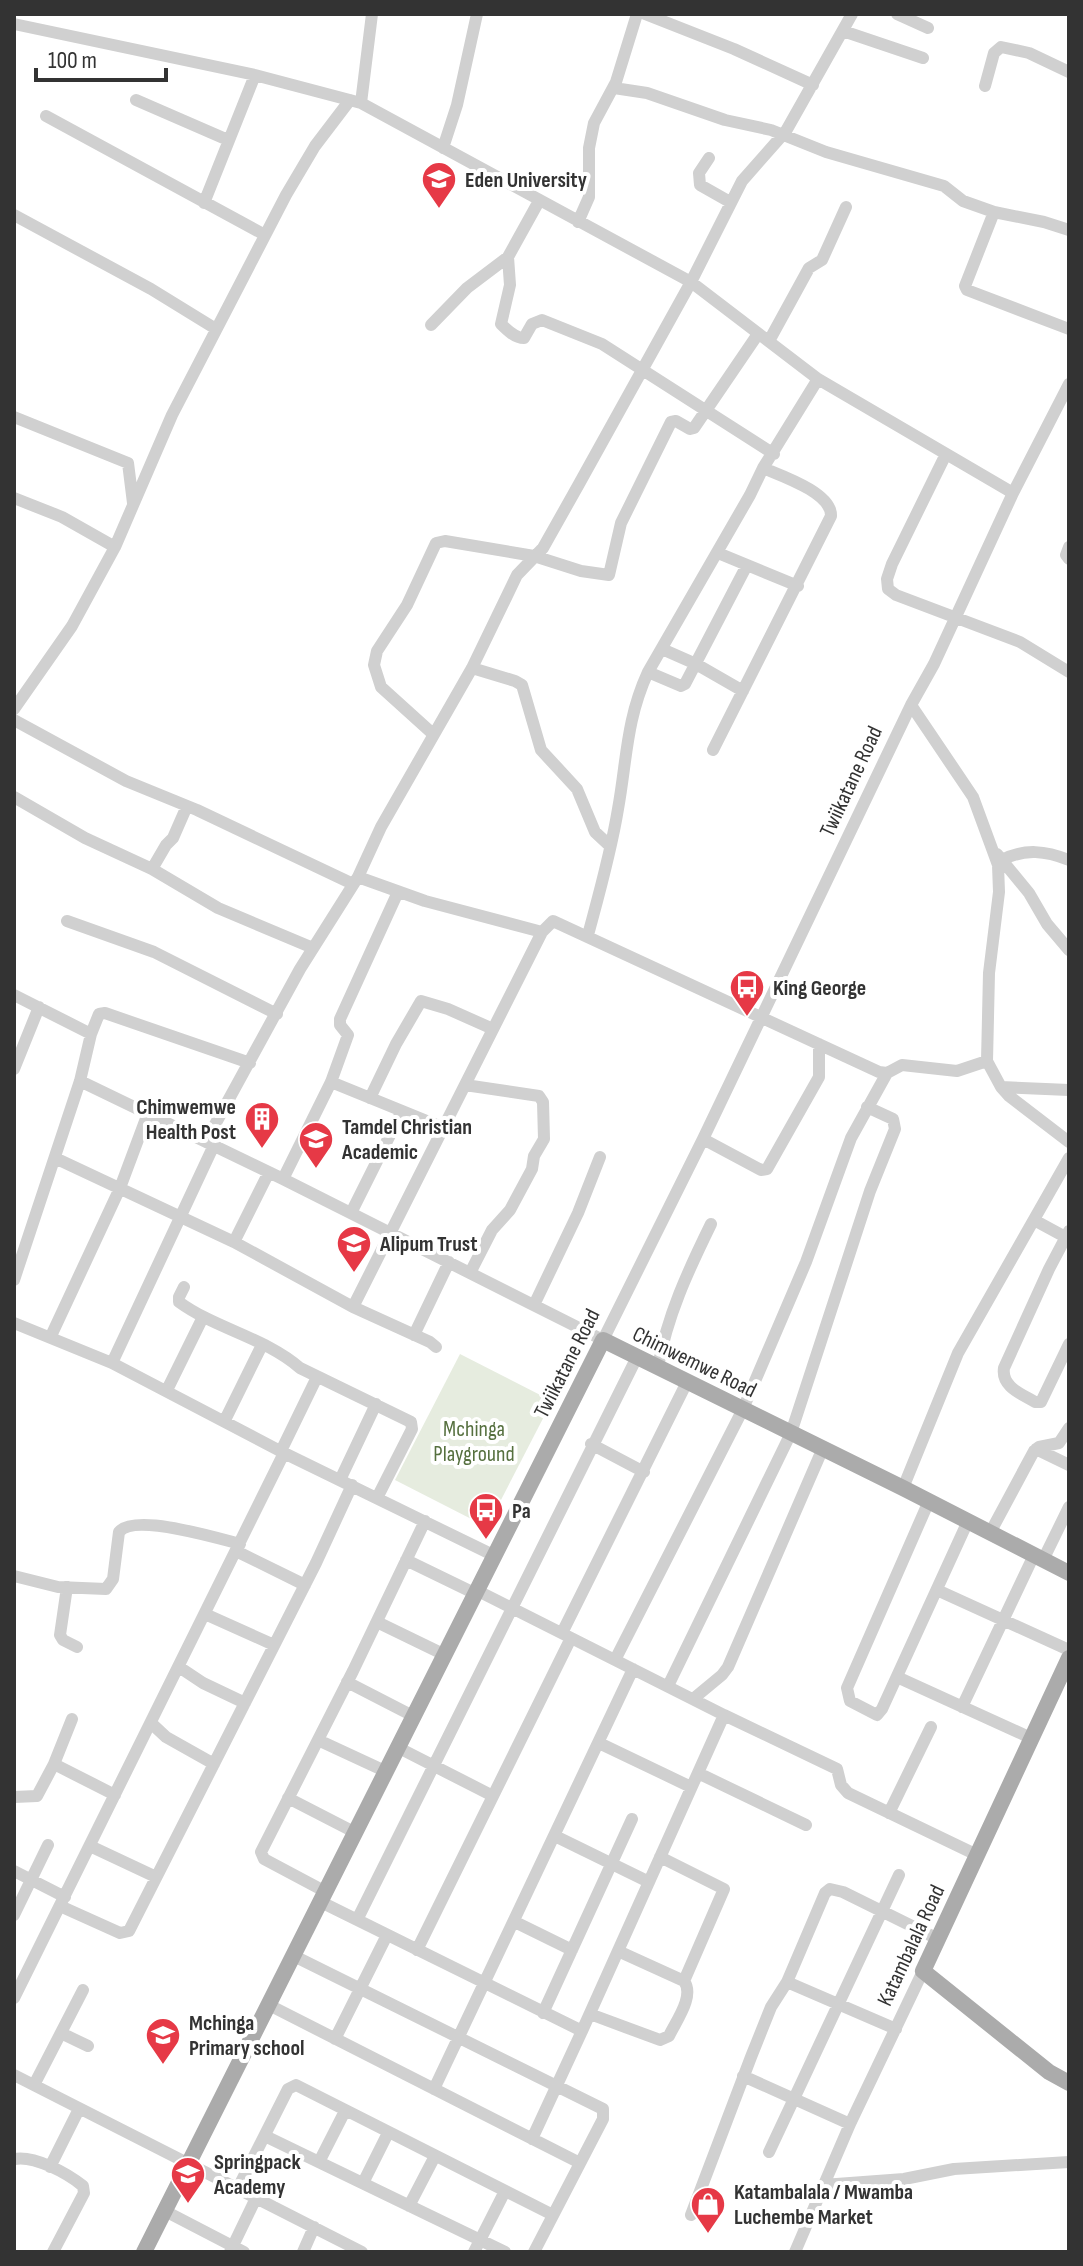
<svg xmlns="http://www.w3.org/2000/svg" width="1083" height="2266" font-family="'Sofia Sans Condensed',sans-serif">
  <rect width="100%" height="100%" fill="#fff"/>
  <!-- green -->
  <path fill="#e6ecdf" d="M460,1354L552,1401L487,1527L395,1480Z"/>
  <g fill="none" stroke-linecap="round" stroke-linejoin="round">
    <!-- minor -->
    <path stroke="#d0d0d0" stroke-width="12" d="M645,14L734,49L813,85
      M897,14L928,28
      M14,24L255,75L361,103L691,282L818,379L1013,493
      M843,31L923,58
      M985,86L994,53L1001,47L1029,53L1069,72
      M614,88L647,93L725,120L771,130L826,152L944,186L963,201L994,212
      M136,100L228,140
      M361,103L372,14
      M46,116L265,235
      M443,148L457,105L477,14
      M709,158L699,173L700,185L730,202
      M204,203L255,75
      M14,215L151,289L216,329
      M578,222L589,197V148L594,123L616,82L637,14
      M1069,230L1044,222L994,212L965,286L967,290L1069,329
      M508,257L510,285L501,324C507,330 515,338 524,338L532,324L542,320L602,344L774,454
      M431,325L467,288L508,257L539,201
      M769,341L809,268L822,260L846,207
      M14,417L128,463L133,503
      M946,454L892,564L887,579L888,589L896,595L1020,642L1069,672
      M14,498L62,517L115,547
      M1069,547L1066,555L1069,559
      M718,553L798,586
      M662,649L696,664L743,691
      M472,668L515,681L522,685L541,750L577,789L595,832L610,846
      M648,672L681,686L685,684L747,565
      M911,705L973,797L998,865L999,892L989,973L987,1061L1001,1087L1009,1096L1069,1142
      M14,709L72,626L115,547L172,415L286,195L315,146L350,100
      M14,720L126,781L197,810L353,884
      M433,734L381,687L374,665L377,651L407,605L436,543L445,541L534,556L581,571L609,575L621,523L671,422L676,421L690,429L694,428L758,334
      M713,750L831,516C832,493 782,476 763,468
      M14,797L85,838L152,869L218,908L313,948
      M997,854L1029,893L1047,924L1069,950
      M1002,860C1025,848 1046,851 1069,860
      M152,869L166,845L173,838L187,806
      M358,877L425,901L542,932
      M67,921L154,952L277,1014
      M588,935C599,894 611,852 618,809C627,759 626,720 648,672L750,495L763,468L818,379
      M14,995L91,1034
      M14,1069L39,1007
      M80,1081L283,1179L603,1340L703,1139L911,705L934,664L1013,493L1069,384
      M331,1082L444,1128
      M465,1085L539,1096L543,1102L544,1139L534,1156L532,1169L510,1210L492,1230L470,1273
      M1001,1087L1069,1090
      M370,1098L396,1044L421,1001L448,1009L493,1029
      M703,1139L761,1170L767,1169L819,1077V1044
      M206,1141L300,969L358,877L381,827L472,668L517,575L543,548L579,484L691,282L742,181L786,131L852,14
      M55,1158L234,1242
      M269,1172L234,1242L353,1307L430,1342L436,1347
      M283,1179L331,1082L348,1035L340,1025V1019L398,892
      M351,1213L402,1111
      M1034,1220L1069,1239
      M1069,1231L1049,1269L1004,1368C1001,1387 1022,1394 1035,1402H1041L1069,1344
      M14,1280L80,1081L91,1034L99,1014L105,1013L250,1063
      M184,1287L179,1297V1302C216,1329 266,1338 300,1368L411,1422L412,1429L377,1498
      M534,1305L578,1213L600,1157
      M353,1307L542,932L553,921L879,1072L887,1073
      M14,1323L112,1363L284,1453L495,1556
      M414,1335L449,1262
      M51,1336L120,1188L148,1113
      M112,1363L214,1145
      M658,1367C667,1316 688,1271 711,1224
      M167,1390L203,1317
      M225,1420L262,1345
      M591,1444L644,1472
      M1036,1449L1069,1465
      M281,1451L317,1377
      M340,1480L376,1404
      M903,1488L958,1353L1069,1158
      M929,1501L847,1688L850,1701L877,1715L882,1709L968,1521
      M990,1533L1034,1451L1039,1447L1059,1443L1069,1428
      M236,1551L305,1585
      M406,1560L476,1594
      M1043,1560L1069,1507
      M14,1576L58,1587L106,1589L113,1579L119,1532C134,1513 217,1538 240,1544
      M67,1587L60,1635L63,1640L77,1647
      M937,1590L1069,1650
      M205,1614L274,1645
      M377,1622L445,1655
      M562,1633L687,1382
      M615,1660L743,1409L806,1262L851,1138L887,1073L902,1065L957,1071L987,1061
      M179,1667L203,1683L245,1703
      M897,1677L1031,1738
      M347,1682L415,1717
      M668,1686L791,1433L870,1191L895,1129L893,1119L867,1107
      M693,1699L722,1675L728,1667L823,1448
      M962,1707L1034,1555
      M724,1715L837,1769L841,1785L848,1793L977,1855
      M72,1719L54,1764L115,1795
      M151,1723L166,1737L214,1764
      M318,1740L387,1772
      M599,1743L691,1787
      M399,1748L493,1796
      M698,1773L806,1825
      M14,1797L37,1796L54,1764
      M288,1798L356,1833
      M889,1813L931,1727
      M555,1836L649,1882
      M90,1846L156,1877
      M660,1857L724,1889L684,1981
      M14,1871L65,1897
      M326,1892L264,1859L261,1852L353,1671L425,1521
      M321,1902L582,2031L724,1715L478,1591
      M60,1906L120,1933L129,1931L316,1563L352,1485
      M14,1915L48,1845
      M357,1920L637,1357
      M515,1922L572,1950
      M417,1950L571,1638
      M294,1956L603,2109V2119L534,2252
      M787,1982L896,2029
      M14,1998L284,1453
      M269,2005L580,2163
      M543,2013L632,1819
      M590,2014L660,2040L669,2036C676,2021 695,1996 684,1981L618,1951
      M61,2033L88,2046
      M335,2039L387,1935
      M14,2075L362,2252
      M743,2076L850,2124
      M34,2085L83,1990
      M434,2089L633,1669
      M265,2136L505,2252
      M532,2139L582,2031
      M769,2152L899,1875
      M14,2159C34,2155 67,2173 83,2186L84,2193L53,2252
      M319,2162L345,2111
      M50,2167L79,2109
      M363,2183L388,2133
      M823,2185L904,2179L954,2169L1069,2162
      M238,2188L288,2089L296,2085L553,2215
      M409,2206L435,2156
      M165,2211L244,2252
      M691,2215L751,2057L771,2007L787,1982L825,1893L830,1889L843,1892L938,1939
      M230,2252L256,2198
      M303,2252L314,2227
      M474,2252L505,2191
      M795,2252L850,2124L923,1971"/>
    <!-- major -->
    <path stroke="#ababab" stroke-width="16" d="M1069,1658L923,1971L1049,2072L1069,2083
      M144,2252L603,1340L903,1488L1069,1573"/>
  </g>
  <!-- icons -->
  <defs>
    <g id="university-pin" transform="scale(1.8)"><path d="M0 17L-7.5 6A9.5 9.5 0 1 1 7.5 6Z" fill="#e63946" stroke="#fff"/><path d="M0-5L7-2L0 1L-7-2ZM-4 1L0 2.5L4 1V4Q0 6-4 4Z" fill="#fff"/></g>
    <g id="bus-pin" transform="scale(1.8)"><path d="M0 17L-7.5 6A9.5 9.5 0 1 1 7.5 6Z" fill="#e63946" stroke="#fff"/><path d="M-5-6H5V4H4V6H2V4H-2V6H-4V4H-5ZM-3.5-4V0h7V-4ZM-3.5 1.2v1.5H-2V1.2ZM2 1.2v1.5H3.5V1.2Z" fill="#fff"/></g>
    <g id="building-pin" transform="scale(1.8)"><path d="M0 17L-7.5 6A9.5 9.5 0 1 1 7.5 6Z" fill="#e63946" stroke="#fff"/><path d="M-4-6H4V6H1V3H-1V6H-4ZM-2.5-4.3h1.7v1.8h-1.7ZM.8-4.3h1.7v1.8H.8ZM-2.5-1h1.7V.8h-1.7ZM.8-1h1.7V.8H.8Z" fill="#fff"/></g>
    <g id="school-pin" transform="scale(1.8)"><path d="M0 17L-7.5 6A9.5 9.5 0 1 1 7.5 6Z" fill="#e63946" stroke="#fff"/><path d="M0-5L7-2L0 1L-7-2ZM-4 1L0 2.5L4 1V4Q0 6-4 4Z" fill="#fff"/></g>
    <g id="shop-pin" transform="scale(1.8)"><path d="M0 17L-7.5 6A9.5 9.5 0 1 1 7.5 6Z" fill="#e63946" stroke="#fff"/><path d="M-5-2.5h2.3a2.7 3.5 0 0 1 5.4 0H5L5.5 6h-11ZM-1.5-2.5h3a1.5 2.3 0 0 0-3 0Z" fill="#fff"/></g>
  </defs>
  <g fill-rule="evenodd">
    <use href="#university-pin" x="439" y="179"/>
    <use href="#bus-pin" x="747" y="987"/>
    <use href="#building-pin" x="262" y="1119"/>
    <use href="#school-pin" x="316" y="1139"/>
    <use href="#school-pin" x="354" y="1243"/>
    <use href="#bus-pin" x="486" y="1510"/>
    <use href="#school-pin" x="163" y="2035"/>
    <use href="#school-pin" x="188" y="2174"/>
    <use href="#shop-pin" x="708" y="2204"/>
  </g>
  <g text-anchor="middle" stroke-width="8" stroke-linejoin="round" paint-order="stroke">
    <!-- poi labels -->
    <g font-size="22" font-weight="bold" fill="#333" stroke="#fff" text-anchor="start">
      <text x="465" y="187">Eden University</text>
      <text x="773" y="995">King George</text>
      <text x="236" y="1114" text-anchor="end">Chimwemwe<tspan x="236" dy="25">Health Post</tspan></text>
      <text x="342" y="1134">Tamdel Christian<tspan x="342" dy="25">Academic</tspan></text>
      <text x="380" y="1251">Alipum Trust</text>
      <text x="512" y="1518">Pa</text>
      <text x="189" y="2030">Mchinga<tspan x="189" dy="25">Primary school</tspan></text>
      <text x="214" y="2169">Springpack<tspan x="214" dy="25">Academy</tspan></text>
      <text x="734" y="2199">Katambalala / Mwamba<tspan x="734" dy="25">Luchembe Market</tspan></text>
    </g>
    <!-- street labels -->
    <g font-size="22" fill="#333" stroke="#fff">
      <text transform="translate(850 781) rotate(-65)" y="8">Twiikatane Road</text>
      <text transform="translate(695 1361) rotate(26)" y="8">Chimwemwe Road</text>
      <text transform="translate(566 1363) rotate(-63)" y="8">Twiikatane Road</text>
      <text transform="translate(910 1945) rotate(-65)" y="8">Katambalala Road</text>
    </g>
    <!-- park labels -->
    <g font-size="22" fill="#56703f" stroke="#fff">
      <text x="474" y="1436">Mchinga<tspan x="474" dy="25">Playground</tspan></text>
    </g>
  </g>
  <!-- border -->
  <rect width="1083" height="2266" fill="none" stroke="#333333" stroke-width="32"/>
  <!-- scale -->
  <path d="M36 68v12h130v-12" fill="none" stroke="#333333" stroke-width="4"/>
  <text x="48" y="68" font-size="24" fill="#333333" stroke="#ffffff" stroke-width="6" paint-order="stroke">100 m</text>
</svg>
